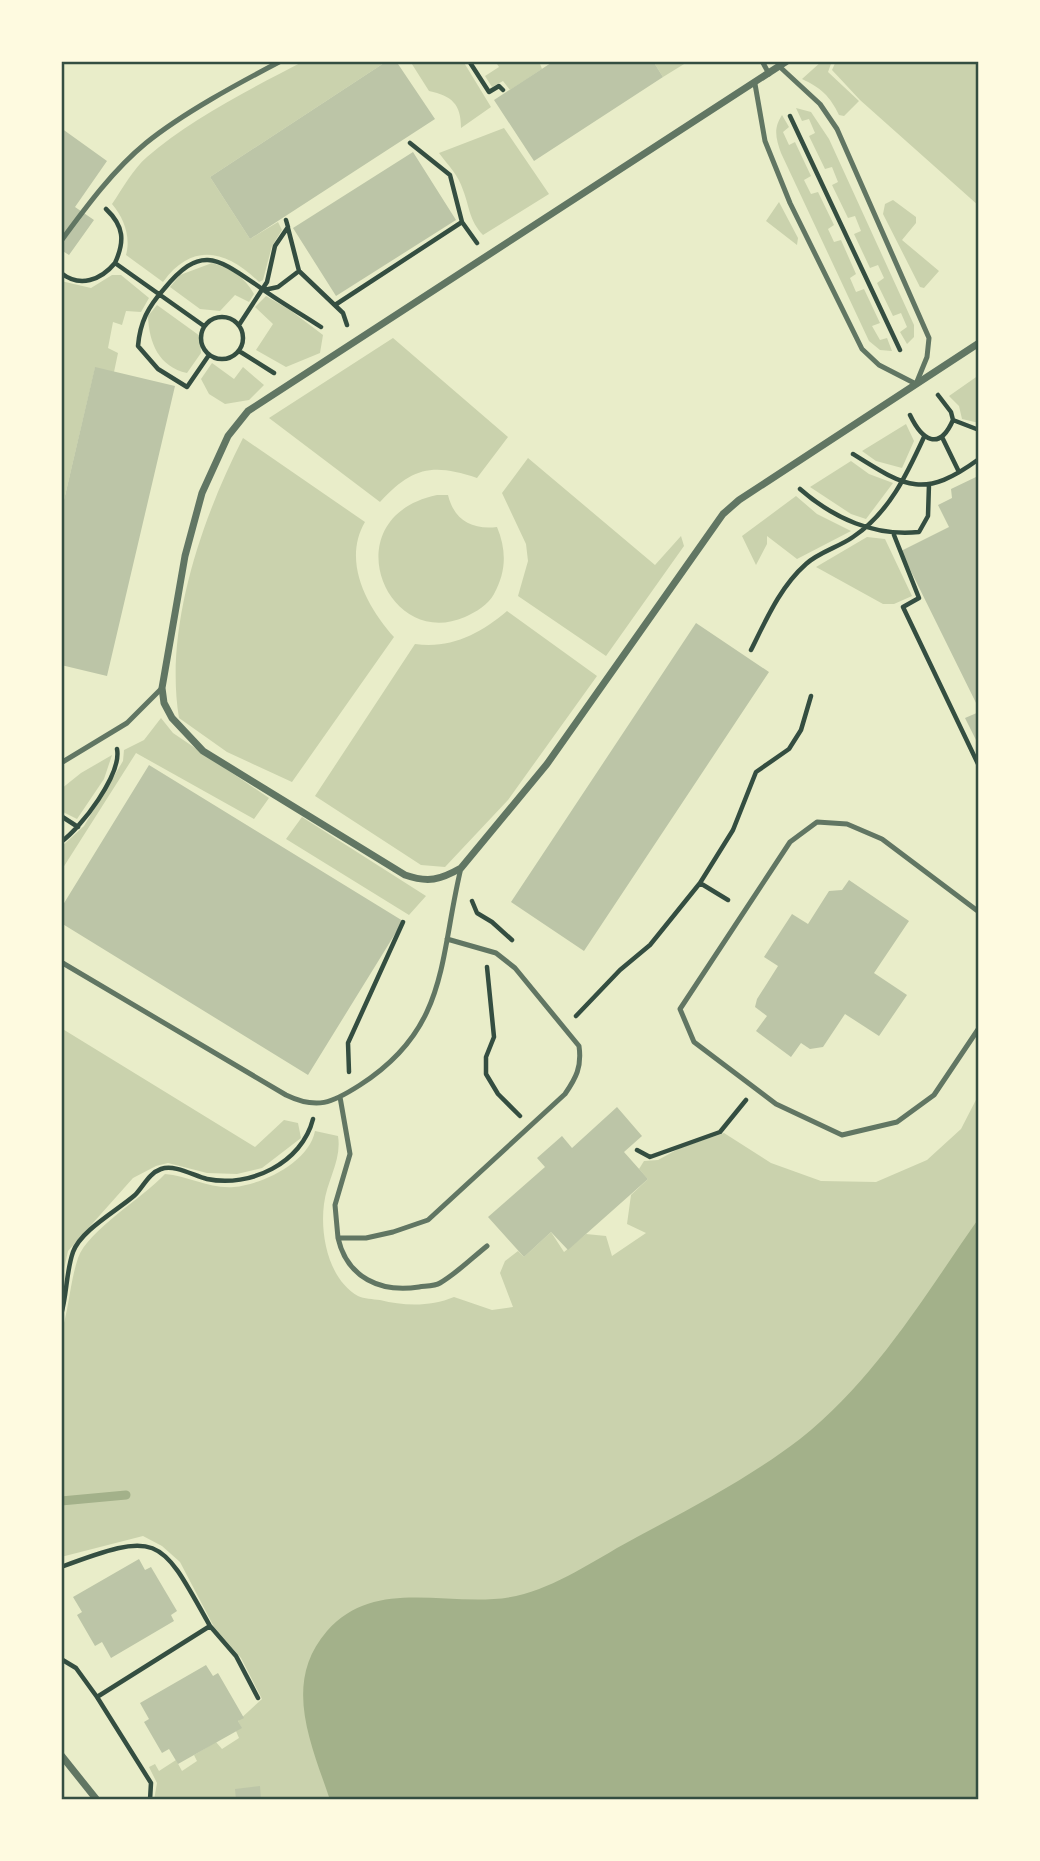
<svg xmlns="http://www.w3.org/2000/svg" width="1040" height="1861" font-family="'PT Sans Narrow',sans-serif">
  <rect width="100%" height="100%" fill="#e9edc9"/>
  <!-- green -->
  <path fill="#cad2ad" d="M304,61H387L210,177L250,239L278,222L282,230L272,246L263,280L259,282C227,251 193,241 163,282L126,255C131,237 124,218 112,204C123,188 133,169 147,157C189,120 254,87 304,61Z
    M410,61H463L491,107L461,128C461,104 452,96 429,91Z
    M495,61H539L542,69L510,90L503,81L492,87L485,76L499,67Z
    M653,61H689L663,77Z
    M822,61H832L828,72L859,101L844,116L839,115C830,96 821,88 802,79Z
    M836,61H979V206L860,100L832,70Z
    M796,108L811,112L829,139L914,325V337L907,344L900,332L907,327L901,313L893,316L877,283L884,278L878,265L870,268L854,234L861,231L855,216L848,218L832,185L838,182L832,167L825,169L809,136L815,133L809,119L802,121Z
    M782,115L789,127L783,132L789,145L795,142L811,176L804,180L811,194L818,192L834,225L828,229L834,242L841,240L856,274L850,278L856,292L864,289L880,323L872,326L880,340L887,338L892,351L880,350L869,341L781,153C776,138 773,129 782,115Z
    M504,128L549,194L483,235C469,220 470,208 463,190C459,176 448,165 439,153Z
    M893,200L916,217V223L902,240L939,271L924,288L920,287L883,214L885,204Z
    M779,202L798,238L797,245L766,221Z
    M212,263C230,268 245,277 254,294L249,302L235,295L220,311L200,309L170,287L180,275Z
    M112,275H121L149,298L141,312L126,311L122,325L113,322L108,348L118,353L114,372L95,368L61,513V281L91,288Z
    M266,296L290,310L323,335L320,353L286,367L256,350L273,324L255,307Z
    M157,305L200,336L201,353L187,373C159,367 149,343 148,316Z
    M393,338L508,437L477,478C433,463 412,467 380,502L269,418Z
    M212,363L234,379L243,367L264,385L249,400L225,404L209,394L201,379Z
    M979,375V423L962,419L959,406L949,396Z
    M906,424L914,441L902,468L876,461L862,451Z
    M243,438L365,522C342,561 367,607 394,637L292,782L227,752L179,718C164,628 202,518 243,438Z
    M528,458L655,565L681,536L684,546L606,656L518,596L528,561L526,544L502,493Z
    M851,461L869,474L893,483L866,519L851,514L810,487Z
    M437,495H448C454,520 472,530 497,527C507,551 506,572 494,594C488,605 476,612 465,617C385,652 332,517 437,495Z
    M796,496L817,514L851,531L797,559L767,536V544L756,565L742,536Z
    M867,537L885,539L912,596L894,604H883L816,567Z
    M507,611L597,676L508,800L445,867L421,865L315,796L415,644C451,649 480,634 507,611Z
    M161,718L173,733L269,798L254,819L136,753L61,871V847L84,826L123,761L124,750L144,740Z
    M112,755L104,779L77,819L61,811V789L81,773Z
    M302,817L426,896L409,915L286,839Z
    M61,1028L255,1147L284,1120L298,1123L301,1138L262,1168L237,1174L207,1173L168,1163L156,1166L133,1178L68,1251L61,1283Z
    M979,1094V1800H154L157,1783L149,1767L155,1764L159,1771L176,1760L182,1771L197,1761L194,1755L216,1742L222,1749L239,1738L236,1731L241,1727L238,1721L262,1699L241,1658L214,1627L180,1562L162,1546L143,1536L61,1557V1334C69,1309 70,1282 78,1258C88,1230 143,1198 165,1174C188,1176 210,1189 234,1187C264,1184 309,1162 315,1131L338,1136C342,1160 327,1180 324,1204C320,1234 328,1279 358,1296C364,1299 373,1299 380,1300C404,1306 430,1307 454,1297L492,1310L513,1307L500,1273L505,1261L518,1251L524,1257L551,1232L564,1252L586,1234L606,1236L612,1256L646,1233L627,1224L631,1195L648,1179L639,1169L644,1161L658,1160L680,1148L724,1133L771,1163L821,1181L876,1182L927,1160L961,1129Z"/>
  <!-- water -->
  <path fill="#a3b18a" d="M979,1218V1800H330C311,1743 282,1683 327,1631C379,1572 458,1613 524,1594C563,1583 601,1556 637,1537C693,1507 749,1478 800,1439C875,1380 925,1295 979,1218Z"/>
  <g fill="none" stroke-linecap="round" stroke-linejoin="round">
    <!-- stream -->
    <path stroke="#a3b18a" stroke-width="9" d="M61,1501L126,1495"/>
  </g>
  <!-- building -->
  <path fill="#bcc5a7" d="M387,61H396L435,119L250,239L210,177Z
    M653,61L663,77L534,161L494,100L554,61Z
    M61,128L107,161L75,207L94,220L69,255L61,250Z
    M413,152L456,220L336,296L293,228Z
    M95,367L175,386L107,676L61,665V513Z
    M976,477L979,482V709L901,551L949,527L938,505L952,498L951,489Z
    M696,623L769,672L584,951L511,902Z
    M979,712V746L965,718Z
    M149,765L403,921L308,1075L61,923V908Z
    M849,880L909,921L874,973L907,995L879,1036L845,1014L823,1047L810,1049L801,1043L791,1057L756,1031L767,1016L755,1007L757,999L778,966L764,957L792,914L808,924L829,891L842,890Z
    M617,1107L642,1136L624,1152L648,1179L568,1250L551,1232L524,1257L488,1217L545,1167L537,1158L562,1136L572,1148Z
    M139,1559L145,1570L151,1567L177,1611L171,1615L174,1621L111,1658L102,1642L95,1646L77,1615L82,1612L73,1597Z
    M206,1665L213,1676L218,1673L244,1718L238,1721L242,1728L178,1764L169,1749L162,1753L144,1722L149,1719L140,1703Z
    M260,1786L261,1800H236L235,1789Z"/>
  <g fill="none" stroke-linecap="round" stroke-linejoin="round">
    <!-- path -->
    <path stroke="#344e41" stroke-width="4.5" d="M469,61L489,92L499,86L503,90
      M790,116L900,350
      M410,143L450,175L462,222L477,243
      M106,209C124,226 125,241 115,263
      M288,228L299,271
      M61,273C80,288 101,280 115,263L204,326
      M264,290L278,287L299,271L343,313L347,325
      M335,305L462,222
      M201 338a21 21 0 1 1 42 0a21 21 0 1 1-42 0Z
      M239,325L267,282L275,246L288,227L286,220
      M239,351L274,373
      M209,355L187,387L158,369L138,346C140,322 148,307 164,289C201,244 217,258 258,286C278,301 300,313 321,327
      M910,415C922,440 939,452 953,420L951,412L938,395
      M953,420L979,430
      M942,437L959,472
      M853,454C907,488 924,499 979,459
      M800,489C833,518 875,537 919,532L928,516L929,484
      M894,535L919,598L903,607L979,766
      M751,650C766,620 780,587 806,564C819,552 839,547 853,537C889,513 907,474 924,437
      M61,816L78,827
      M61,842C81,828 122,774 117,749
      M728,900L700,883L733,830L756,772L789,749L801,730L811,696
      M472,901L477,913L492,922L512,940
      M487,967L494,1037L486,1057V1074L498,1094L520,1116
      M576,1016L620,970L650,945L700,883
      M349,1072L348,1043L403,922
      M637,1150L650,1157L720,1132L746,1100
      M61,1315C67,1295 66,1272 73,1252C81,1230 118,1210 135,1195C143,1187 149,1173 161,1169C175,1164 194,1176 207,1179C250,1188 302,1163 313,1119
      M61,1567C160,1530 160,1536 210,1626
      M61,1659L76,1668L97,1697
      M150,1800L151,1783L97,1697L210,1626L236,1656L258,1698"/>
    <!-- service -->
    <path stroke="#617663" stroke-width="5" d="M762,61L769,74
      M755,84L765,141L790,203L862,349L879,365L916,384L927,357L929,338L837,129L820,104L780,67
      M61,241C86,207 113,170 146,143C183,113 239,83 281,61
      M61,763L127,723L162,688
      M979,912L882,839L847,824L817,822L790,842L680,1009L694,1042L776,1104L842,1135L897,1122L934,1095L979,1028
      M61,962L286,1095C317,1110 332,1103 360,1085C449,1028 439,959 461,868
      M340,1097L350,1154L335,1205L338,1238H366L393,1232L428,1220L565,1094C576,1078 582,1067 579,1046L515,968L496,953L447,939
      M338,1238C347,1278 381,1293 419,1287C426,1286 435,1286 440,1283C457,1273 472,1258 487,1246"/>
    <!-- minor -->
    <path stroke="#617663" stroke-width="7" d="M787,61L248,411L228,436L202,493L185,556L162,688L164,703L172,718L203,751L405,875C428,883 440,880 461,868L547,764L723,514L739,500L979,343
      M61,1755L97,1800"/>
  </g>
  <!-- border -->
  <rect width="1040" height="1861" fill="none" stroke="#fefae0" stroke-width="126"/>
  <rect x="63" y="63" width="914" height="1735" fill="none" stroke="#344e41" stroke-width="2.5"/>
</svg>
